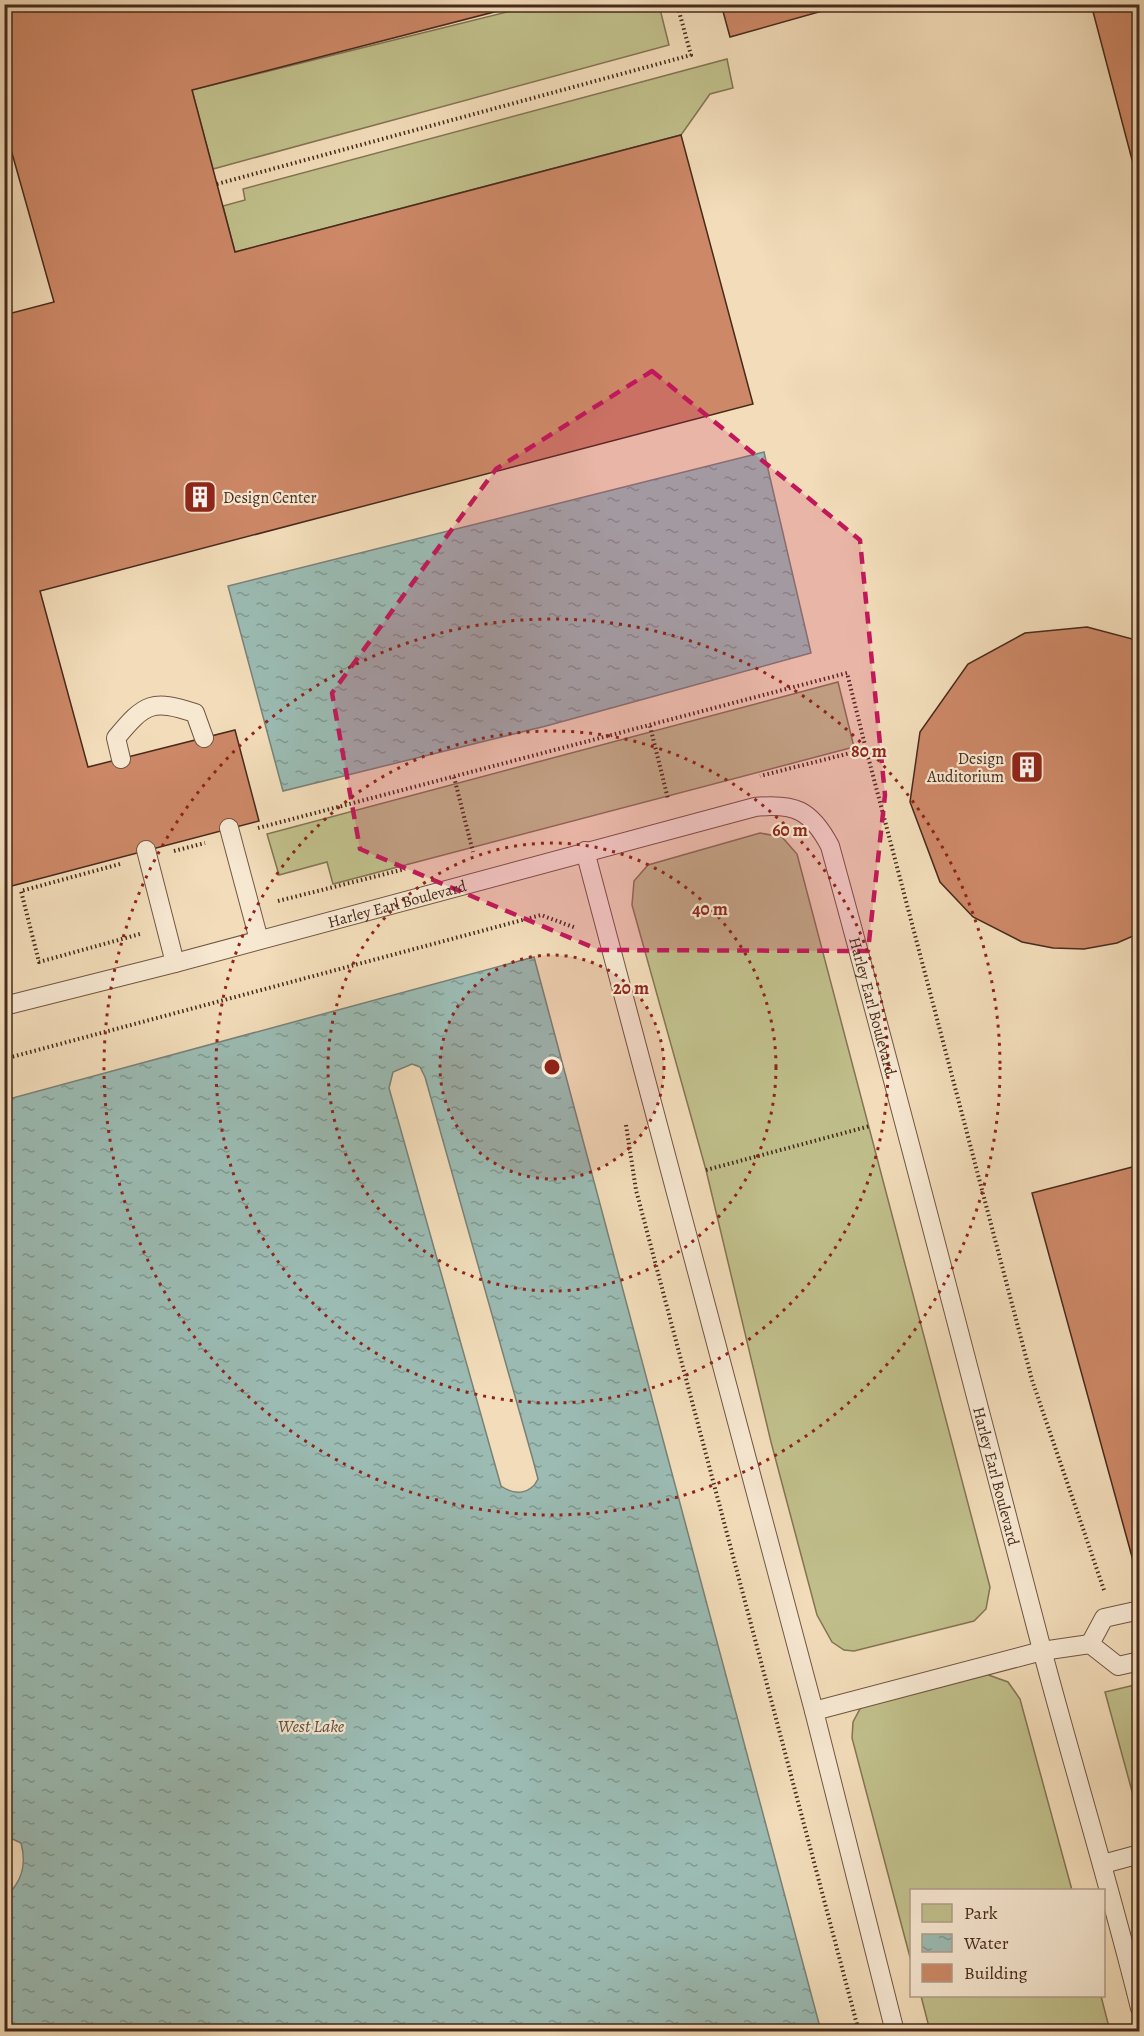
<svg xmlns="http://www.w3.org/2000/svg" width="1144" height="2036" font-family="Alegreya,serif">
  <defs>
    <pattern id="water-ripples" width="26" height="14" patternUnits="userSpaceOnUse" patternTransform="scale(1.5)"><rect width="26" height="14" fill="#9bbbb3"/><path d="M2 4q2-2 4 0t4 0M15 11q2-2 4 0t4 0" fill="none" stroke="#809891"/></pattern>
  </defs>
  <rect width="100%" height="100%" fill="#f2dcb9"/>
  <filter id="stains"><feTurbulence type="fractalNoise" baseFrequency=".00333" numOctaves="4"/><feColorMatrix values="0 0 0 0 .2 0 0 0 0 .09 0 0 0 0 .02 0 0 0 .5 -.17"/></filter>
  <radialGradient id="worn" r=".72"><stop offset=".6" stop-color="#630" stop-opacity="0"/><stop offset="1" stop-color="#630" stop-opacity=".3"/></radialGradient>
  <!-- green -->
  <path fill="#c0bf8b" stroke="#847454" stroke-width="1.5" d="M535,5H659L669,45L213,169L192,90Z
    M727,59L733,88L710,94L681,135L235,252L223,206L245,200L243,189Z
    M838,682L854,747L333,884L327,862L279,875L267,834Z
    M760,833L782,837L797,854L990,1587L986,1609L974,1621L854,1651L844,1650L832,1642L817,1615L771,1442L706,1170L632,905L634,881L648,865Z
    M980,1672L1008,1682L1020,1699L1072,1890H912L911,1961L852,1738L853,1722L861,1707Z
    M1139,1684L1140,1817H1139L1105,1692Z
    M921,1996H1101L1110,2031H930Z"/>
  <!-- water -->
  <path fill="url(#water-ripples)" stroke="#798177" stroke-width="1.5" fill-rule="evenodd" d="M764,452L811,653L546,726L283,791L228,586Z
    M534,957L821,2031H5V1897C22,1882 27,1865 21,1843L4,1835L5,1100ZM412,1064L420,1067L425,1077L533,1460L538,1479C531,1494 515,1496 501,1486L389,1088L393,1072Z"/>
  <!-- building -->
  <path fill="#cd8867" stroke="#472a1c" stroke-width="1.5" d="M4,4H525L192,90L235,252L681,135L753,404L40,591L88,767L235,730L259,821L4,888V315L54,302L8,139L4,140Z
    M721,4H847L730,37Z
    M1091,4H1140V190Z
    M1087,627L1140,641V933L1117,943L1084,949L1053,948L1022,942L973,917L940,882L910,802L920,732L968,664L1025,633Z
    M1140,1165V1586L1032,1193Z"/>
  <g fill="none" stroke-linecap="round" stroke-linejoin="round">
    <!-- lane casing -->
    <g stroke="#725643" stroke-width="20">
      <g id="lane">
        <path d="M121,759L116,738C145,703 152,699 195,713L204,738"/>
        <path d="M229,828L259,940"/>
        <path d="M146,850L175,963"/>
        <path d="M585,851L814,1711L895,2032"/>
        <path id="s1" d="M4,1006L175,963L755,807C795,803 811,810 830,846C903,1112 971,1379 1041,1646C1073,1767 1110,1886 1140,2008"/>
        <path d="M1090,1644L1104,1618L1140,1610"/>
        <path d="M814,1711L1042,1651L1090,1644L1118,1666L1140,1661"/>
        <path d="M1103,1864L1140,1854"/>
      </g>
    </g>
    <!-- path -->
    <path stroke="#472a1c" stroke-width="4" stroke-dasharray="1.5 3" stroke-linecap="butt" d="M217,184L691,55L677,4
      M650,726L668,799
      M866,749L1032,1380L1104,1590
      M454,777L473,852
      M258,828L847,673L866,749L760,776
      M174,851L205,843
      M120,864L21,891L39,962L140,934
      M278,901L405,869
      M4,1059L541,915L576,928
      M626,1125L636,1190L859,2032
      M706,1170L870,1126"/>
    <!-- lane -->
    <use href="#lane" stroke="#f7e8d2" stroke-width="18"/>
  </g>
  <!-- marked area -->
  <path fill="#c2185b" fill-opacity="0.2" stroke="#c2185b" stroke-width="4.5" stroke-dasharray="12 8" stroke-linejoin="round" d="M652,371L860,540L885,795L868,951L599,950L360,849L332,693L496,469Z"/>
  <!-- distance rings -->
  <circle cx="552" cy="1067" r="112" fill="#8f2418" fill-opacity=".12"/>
  <g fill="none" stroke="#8f2418" stroke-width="3" stroke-dasharray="3 6">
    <circle cx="552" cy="1067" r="112"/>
    <circle cx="552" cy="1067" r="224"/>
    <circle cx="552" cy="1067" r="336"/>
    <circle cx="552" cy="1067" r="448"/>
  </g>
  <!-- icons -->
  <defs>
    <g id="building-square" transform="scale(1.725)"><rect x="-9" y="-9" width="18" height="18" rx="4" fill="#8f2418" stroke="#f7e8d2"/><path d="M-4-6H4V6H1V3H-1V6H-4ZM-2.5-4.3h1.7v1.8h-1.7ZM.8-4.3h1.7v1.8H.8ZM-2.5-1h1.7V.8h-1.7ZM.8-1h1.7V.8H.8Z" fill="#fff"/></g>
  </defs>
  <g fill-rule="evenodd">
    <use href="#building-square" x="200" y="497"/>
    <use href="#building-square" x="1027" y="767"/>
  </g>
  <g text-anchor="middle" stroke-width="4.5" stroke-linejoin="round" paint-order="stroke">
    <!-- poi labels -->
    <g font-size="16" fill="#472a1c" stroke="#f7e8d2" text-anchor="start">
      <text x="223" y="503">Design Center</text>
      <text x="1004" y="764" text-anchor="end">Design<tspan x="1004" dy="18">Auditorium</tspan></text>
    </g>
    <!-- street labels -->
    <g font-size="16" fill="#472a1c" stroke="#f7e8d2">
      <text dy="6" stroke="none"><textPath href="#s1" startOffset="406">Harley Earl Boulevard</textPath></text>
      <text dy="6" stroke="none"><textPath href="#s1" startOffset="1035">Harley Earl Boulevard</textPath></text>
      <text dy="6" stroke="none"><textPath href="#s1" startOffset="1521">Harley Earl Boulevard</textPath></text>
    </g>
    <!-- water labels -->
    <g font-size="18" font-style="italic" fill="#5c4e42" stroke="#f7e8d2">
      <text x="311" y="1732">West Lake</text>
    </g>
  </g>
  <circle cx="552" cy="1067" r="9" fill="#8f2418" stroke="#f7e8d2" stroke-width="3"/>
  <g font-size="18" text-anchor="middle" font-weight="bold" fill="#8f2418" stroke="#f7e8d2" stroke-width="4.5" stroke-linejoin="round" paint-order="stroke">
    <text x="869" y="757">80 m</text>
    <text x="790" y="836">60 m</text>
    <text x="710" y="915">40 m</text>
    <text x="631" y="994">20 m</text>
  </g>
  <!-- margin -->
  <rect width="1144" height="2036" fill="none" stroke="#f2dcb9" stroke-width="24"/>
  <rect x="6" y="6" width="1132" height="2024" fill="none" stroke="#472a1c" stroke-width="3"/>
  <rect x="12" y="12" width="1120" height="2012" fill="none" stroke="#472a1c" stroke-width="1.5"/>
  <!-- legend -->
  <rect x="910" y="1889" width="195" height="108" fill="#f7e8d2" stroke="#b19c89" stroke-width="1.5"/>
  <rect x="922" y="1904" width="30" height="18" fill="#c0bf8b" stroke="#b19c89" stroke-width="1.5"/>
  <text x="964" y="1919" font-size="18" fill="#472a1c">Park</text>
  <rect x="922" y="1934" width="30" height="18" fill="url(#water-ripples)" stroke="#b19c89" stroke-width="1.5"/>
  <text x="964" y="1949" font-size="18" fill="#472a1c">Water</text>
  <rect x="922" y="1964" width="30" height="18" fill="#cd8867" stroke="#b19c89" stroke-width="1.5"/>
  <text x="964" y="1979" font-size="18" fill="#472a1c">Building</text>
  <rect width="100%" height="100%" filter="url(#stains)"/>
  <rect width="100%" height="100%" fill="url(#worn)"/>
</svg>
